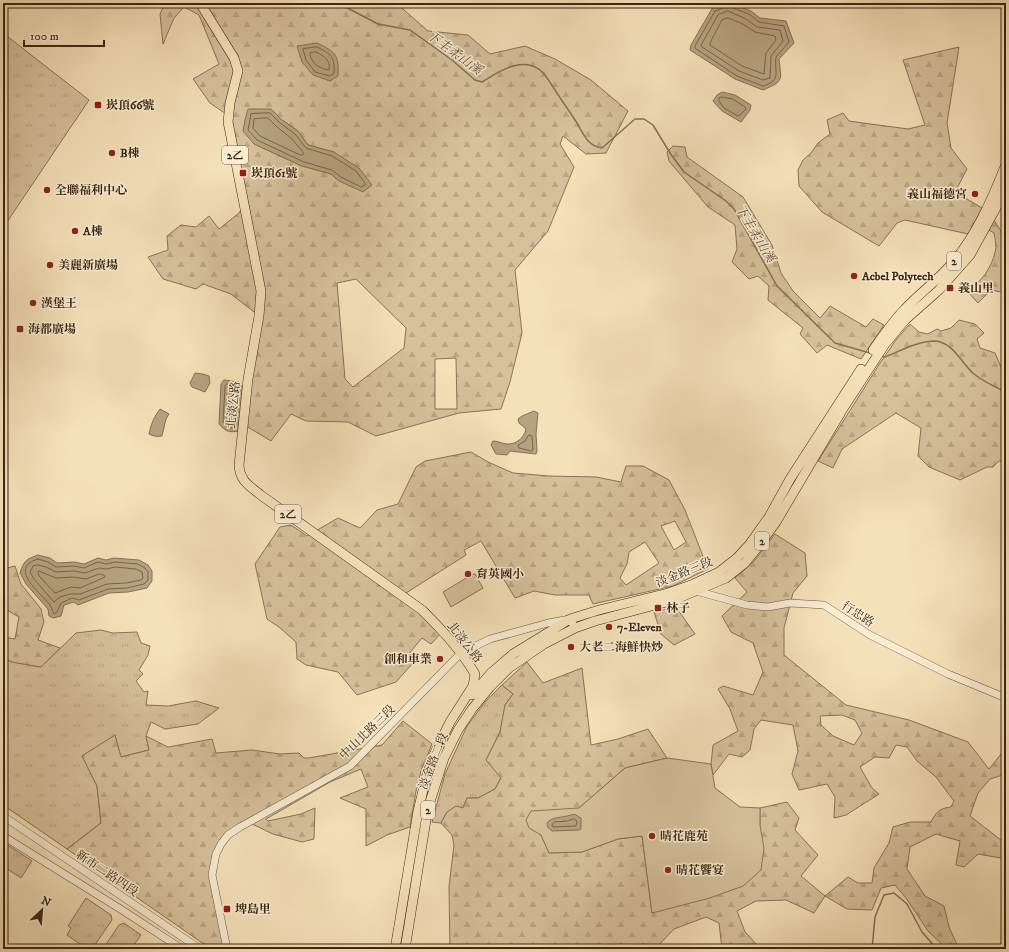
<svg xmlns="http://www.w3.org/2000/svg" width="1009" height="952" font-family="'IM FELL DW Pica','Noto Serif TC',serif">
  <defs>
    <pattern id="grass-tufts" width="24" height="20" patternUnits="userSpaceOnUse"><rect width="24" height="20" fill="#d6c19c"/><path d="M3 7l-1-3M5 7V3M7 7l1-3M15 17l-1-3M17 17v-4M19 17l1-3" fill="none" stroke="#b9a685"/></pattern>
    <pattern id="forest-firs" width="22" height="20" patternUnits="userSpaceOnUse"><rect width="22" height="20" fill="#d6c19c"/><path d="M5 1l3.5 6h-7zM16 11l3.5 6h-7z" fill="#b9a685"/></pattern>
  </defs>
  <rect width="100%" height="100%" fill="#f5e1b9"/>
  <filter id="stains"><feTurbulence type="fractalNoise" baseFrequency=".005" numOctaves="4"/><feColorMatrix values="0 0 0 0 .2 0 0 0 0 .09 0 0 0 0 .02 0 0 0 .5 -.17"/></filter>
  <radialGradient id="worn" r=".72"><stop offset=".6" stop-color="#630" stop-opacity="0"/><stop offset="1" stop-color="#630" stop-opacity=".3"/></radialGradient>
  <!-- grass -->
  <path fill="url(#grass-tufts)" stroke="#897456" d="M3,33L89,100L7,222L3,220Z
    M101,630L113,633L137,632L141,643L150,646L148,655L139,670L143,674L136,681L144,692L148,691L146,705L168,706L196,701L219,708L198,724L165,729L151,722L146,736L149,750L121,757L115,736L82,756L97,786L101,823L67,849L3,805V658L12,662L41,667L76,633Z
    M502,685L513,694L505,705L500,732L486,760L501,777L495,789L478,798H467L463,808L447,812L441,823L432,822L445,774L467,726L486,701Z
    M3,842L32,861L21,878L3,866Z
    M86,898L111,915L112,920L92,949H87L67,935L71,928L68,926Z
    M124,923L141,935L131,949H103L119,925Z"/>
  <!-- forest -->
  <path fill="url(#forest-firs)" stroke="#897456" fill-rule="evenodd" d="M165,3H396L428,31L468,35L490,54L525,46L555,59L591,80L628,111L606,153L586,154L563,136L560,144L574,167L548,231L515,270L522,333L510,382L501,409L459,413L376,436L348,422L306,421L291,414L271,441L241,423L258,315L231,294L203,284L196,289L163,279L148,257L168,250L167,236L181,225L196,227L209,216L219,229L239,213L246,202L235,146L232,118L210,103L193,79L219,64L199,15L184,7L174,18L163,44L160,14ZM271,109L282,120L298,131L308,145L334,152L339,181L331,174L302,166L254,144ZM356,279L406,328L404,348L353,387L345,379L337,283ZM456,358L457,409H435V359Z
    M959,47L947,123L951,148L967,169L955,192L982,208L975,222L968,234L905,220L897,223L879,246L822,212L799,186L798,170L803,160L811,153L818,143L830,134L827,120L843,113L849,121L863,123L908,129L925,125L903,60Z
    M673,146L685,147L687,157L743,197L772,245L781,273L793,291L820,318L830,306L866,327L873,319L884,325L861,359L827,345L817,353L800,334L803,328L768,300L769,286L758,276L749,279L732,262L737,249L735,225L708,207L669,161L667,152Z
    M994,220L1006,239V293L991,290L978,303L966,290C981,284 992,267 995,252C997,247 995,239 994,233L989,230Z
    M959,320L975,324L984,333L977,339L980,348L995,353L1004,374L1006,375V462L999,461L993,467H987L960,480L929,467L918,456L921,428L896,413L842,449L833,468L818,461L880,363L896,340L910,324L919,332L928,334L937,329L941,331L951,328Z
    M471,452L488,462L513,473L549,476L596,477L621,482L626,466H643L669,480L685,510L708,569L673,586L593,604L589,595H555L534,591L515,598L481,541L464,550L466,555L406,593L428,609L446,628L431,644L422,638L407,656L412,664L396,682L357,695L338,672L306,665L297,659L296,642L279,627L267,619L255,564L280,527L291,525L307,536L338,518L360,528L377,510L398,504L416,467L425,461ZM675,521L686,542L674,550L661,526ZM645,542L659,563L626,585L620,578L627,564L629,552Z
    M775,534L805,553L807,576L793,593L784,628V655L846,705L909,720L968,742L989,769L1006,748V774L990,779L978,793L970,816L1006,844V859L978,854L964,867L956,865L960,841L936,834L910,847L907,869L925,896L944,906L949,927L959,949H947L928,931L906,898L895,885L881,888L872,910L847,909L825,896L814,913L786,900L756,901L737,911L745,932L761,949H722L719,923L706,917L674,929L655,949H450L449,887L454,845L452,835L441,823L447,812L456,806L463,808L467,798H478L495,789L501,778L486,760L500,732L505,705L513,694L502,685L527,662L543,683L582,668L591,745L618,739L648,729L667,758L625,768L579,808L541,835L549,853L582,852L618,839L642,836L652,913L760,825V808L787,802L799,818L795,830L818,855L801,876L825,896L848,877L858,883H872L874,868L889,843L893,827L910,822H931C936,812 940,808 951,807L954,801L936,777L917,761L907,747L896,745L889,758L875,757L860,767L872,788L879,794L846,815L834,818L835,797L827,784L799,790L792,774L798,751L793,725L761,720L754,729L750,750L742,757L729,754L713,775L711,764L713,745L738,731L730,709L718,689L723,686L753,695L763,672L753,643L731,632L722,616L747,592L735,578L755,560ZM842,715L855,720L862,733L854,745L833,736L821,725L820,716Z
    M15,566L21,584L41,609L44,622L38,640L60,648L41,667L12,662L3,658V637L15,639L19,617L5,609L7,590L3,587V569Z
    M676,607L695,634L674,645L661,634L654,612Z
    M403,721L432,744L421,771L416,791L410,827L387,835L366,846V809L340,798L368,787L361,769L330,782L266,819L268,821L301,814L315,808L314,839L302,842L273,834L250,823L227,839L215,858L213,875L228,949H211L67,849L101,823L97,786L82,756L115,735L121,757L149,750L146,736L168,747L212,739L216,753L252,750L280,754L299,753L304,758H309L382,745Z"/>
  <!-- garden -->
  <path fill="#d6c19c" stroke="#897456" d="M473,574H475L483,588L451,607L443,592Z
    M667,758L711,764L715,788L740,807L760,808V825L764,848L761,870L743,886L710,898L652,913L642,836L618,839L582,852L549,853L541,835L529,828L526,820L531,811L579,808L625,768Z"/>
  <!-- water -->
  <path fill="#b6a280" stroke="#857154" d="M725,3H731L751,11L760,18L786,21L794,43L779,59C781,80 785,81 763,90L735,79L690,50L691,45L713,7Z
    M317,43C336,52 339,55 338,76L330,81L313,75L302,62L297,46Z
    M722,92L735,95L751,105L750,110L741,122L722,111L713,101L717,95Z
    M248,109H271L282,120L298,131L308,145L334,152L359,168L372,185L363,192L339,181L331,174L302,166L254,144L243,131L245,120Z
    M195,373L203,374L209,376L210,383L205,392L192,387L190,383Z
    M224,380L239,382L243,389L238,431C229,433 225,431 219,424L221,384Z
    M160,409L169,414L166,419L162,436C157,437 153,436 149,434C151,424 154,417 160,409Z
    M534,411L538,413L536,434L537,451L536,454L510,451L507,455L496,454L491,445L493,441C497,441 501,443 506,444C516,445 524,438 526,429L519,423L518,419L522,416Z
    M38,555L50,558L57,563L74,562L84,564L98,558L106,560L114,558L139,560L148,565L152,571V581L147,588L128,592L109,593L78,605L74,602L64,605L61,616L53,618L49,616L48,609L26,584L20,573C24,561 26,559 38,555Z
    M574,814L581,818V829L579,830L552,831C549,829 547,827 547,823C552,816 565,818 574,814Z"/>
  <g fill="none" stroke-linecap="round" stroke-linejoin="round">
    <!-- shore -->
    <path stroke="#796448" stroke-width="1" d="M724,3L723,8L715,11L695,46V48L737,76L763,86C782,80 774,73 776,57L789,42L784,26L759,22L749,14L733,8L731,3
      M728,11L746,19L757,27L780,30L783,41L771,56L770,78L763,80L739,71L702,47L701,45L718,15Z
      M728,18L743,24L755,32L775,36L776,40L766,53L764,74L742,66L710,45V43L722,20Z
      M317,47C331,54 335,57 334,73L330,76L315,72L306,60L303,49Z
      M316,52C324,56 331,60 329,70C320,69 310,63 310,53Z
      M722,97L733,99L745,107L746,109L740,115L738,116L724,108L719,101V98Z
      M270,113L280,123L295,134L306,148L332,156L356,171L365,183V185L361,187L341,177L332,170L304,162L257,140L248,130L251,114Z
      M268,118L277,127L291,138L303,152V155H300L260,136L253,128L254,119Z
      M227,384L236,385L238,390L234,426L231,428L227,426L223,422L225,386Z
      M529,435L532,436L533,450L531,451L519,448L518,445L525,441Z
      M38,559L48,562L56,567L74,566L84,568L98,562L106,564L115,562L138,564L145,568L148,572V580L144,584L127,588L108,589L79,600L72,598L61,603L57,612L54,614C52,611 52,608 50,605C41,593 7,568 38,559Z
      M38,565L46,567L56,572L74,571L85,573L99,568L106,569L115,567L136,569L142,572L143,578L141,580L126,583L107,584L80,594H70L60,597L54,602L34,579L30,572L33,566Z
      M39,571L56,578L73,577L86,579L99,574L104,575L105,577L80,588L71,587L55,593L39,576L38,573Z
      M574,819L577,821L576,826L553,827L552,825L554,822L567,821Z"/>
    <!-- stream -->
    <path stroke="#857154" stroke-width="1.5" d="M338,3L378,24L410,30L452,60L475,80L482,82C498,72 521,56 540,70C546,75 551,84 555,90C562,101 570,112 577,123C583,134 588,146 602,148L635,119H644L653,125L670,153L684,172L726,201L734,209L777,286L835,343L870,353
      M881,356L885,357C900,351 918,341 935,341C953,342 962,364 974,374C984,382 995,387 1006,392
      M872,949L875,917L884,895L894,893L907,904L922,932L937,949"/>
    <!-- tertiary casing -->
    <g stroke="#6a563b" stroke-width="8">
      <path id="tertiary" d="M695,589L696,591L747,605L768,607L790,603L824,605L870,635L948,674L1006,698
        M3,816L200,949
        M3,836L122,910L182,949
        M227,949L212,875L216,854L221,844L228,835L240,827L350,766L461,653L490,639L548,623L570,619L575,628"/>
    </g>
    <!-- primary casing -->
    <g stroke="#3c2711" stroke-width="10">
      <path id="primary" d="M200,3L234,58L238,71L230,103L228,122L261,291L259,316L248,379L239,465C240,482 250,486 262,496L422,610C442,630 461,650 475,674L473,686L450,722L434,755L426,778L418,811L395,949
        M873,350C883,336 893,321 905,309C918,295 934,283 947,269C974,241 992,200 1006,164
        M472,695L491,673L513,654L570,619L599,610L668,593L691,585L719,572L737,558L749,545L769,517L790,479L861,369
        M405,949L428,808L444,758L458,730L472,709L490,687L509,668L544,644L575,628L595,621L674,600L726,578L745,563L761,543L776,522L844,407L885,344L905,320L939,290L970,255L998,204L1006,185"/>
    </g>
    <!-- tertiary -->
    <use href="#tertiary" stroke="#f8ecd2" stroke-width="7"/>
    <!-- primary -->
    <use href="#primary" stroke="#f5e1b9" stroke-width="9"/>
  </g>
  <!-- markers -->
  <g fill="#8f2418" stroke="#f8ecd2" stroke-width="1.5">
    <rect x="94" y="101" width="8" height="8" rx="2"/>
    <circle cx="112" cy="153" r="4"/>
    <rect x="239" y="169" width="8" height="8" rx="2"/>
    <circle cx="47" cy="190" r="4"/>
    <circle cx="975" cy="194" r="4"/>
    <circle cx="75" cy="231" r="4"/>
    <circle cx="50" cy="265" r="4"/>
    <circle cx="854" cy="276" r="4"/>
    <rect x="946" y="284" width="8" height="8" rx="2"/>
    <circle cx="33" cy="303" r="4"/>
    <rect x="16" y="325" width="8" height="8" rx="2"/>
    <circle cx="468" cy="574" r="4"/>
    <rect x="654" y="604" width="8" height="8" rx="2"/>
    <circle cx="609" cy="627" r="4"/>
    <circle cx="571" cy="647" r="4"/>
    <circle cx="440" cy="659" r="4"/>
    <circle cx="652" cy="836" r="4"/>
    <circle cx="668" cy="870" r="4"/>
    <rect x="223" y="905" width="8" height="8" rx="2"/>
  </g>
  <g text-anchor="middle" stroke-width="3" stroke-linejoin="round" paint-order="stroke">
    <!-- shield labels -->
    <g fill="#f8ecd2" stroke="#74624b" stroke-width="1">
      <rect x="222" y="146" width="26" height="18" rx="3"/>
      <rect x="947" y="252" width="14" height="18" rx="3"/>
      <rect x="275" y="505" width="26" height="18" rx="3"/>
      <rect x="755" y="532" width="14" height="18" rx="3"/>
      <rect x="421" y="801" width="14" height="18" rx="3"/>
    </g>
    <g font-size="11" font-weight="bold" fill="#3c2711">
      <text x="235" y="159">2乙</text>
      <text x="954" y="265">2</text>
      <text x="288" y="518">2乙</text>
      <text x="762" y="545">2</text>
      <text x="428" y="814">2</text>
    </g>
    <!-- poi labels -->
    <g font-size="12" font-weight="bold" fill="#3c2711" stroke="#f8ecd2" text-anchor="start">
      <text x="106" y="109">崁頂66號</text>
      <text x="120" y="157">B棟</text>
      <text x="251" y="177">崁頂61號</text>
      <text x="55" y="194">全聯福利中心</text>
      <text x="967" y="198" text-anchor="end">義山福德宮</text>
      <text x="83" y="235">A棟</text>
      <text x="58" y="269">美麗新廣場</text>
      <text x="862" y="280">Acbel Polytech</text>
      <text x="958" y="292">義山里</text>
      <text x="41" y="307">漢堡王</text>
      <text x="28" y="333">海都廣場</text>
      <text x="476" y="578">育英國小</text>
      <text x="666" y="612">林子</text>
      <text x="617" y="631">7-Eleven</text>
      <text x="579" y="651">大老二海鮮快炒</text>
      <text x="432" y="663" text-anchor="end">創和車業</text>
      <text x="660" y="840">晴花鹿苑</text>
      <text x="676" y="874">晴花饗宴</text>
      <text x="235" y="913">埤島里</text>
    </g>
    <!-- street labels -->
    <g font-size="12" fill="#3c2711" stroke="#f8ecd2">
      <text transform="translate(233 405) rotate(-84)" y="4">北淡公路</text>
      <text transform="translate(684 572) rotate(-22)" y="4">淡金路三段</text>
      <text transform="translate(858 614) rotate(33)" y="4">行忠路</text>
      <text transform="translate(465 642) rotate(52)" y="4">北淡公路</text>
      <text transform="translate(367 732) rotate(-44)" y="4">中山北路三段</text>
      <text transform="translate(433 761) rotate(-69)" y="4">淡金路二段</text>
      <text transform="translate(107 873) rotate(34)" y="4">新市二路四段</text>
    </g>
    <!-- water labels -->
    <g font-size="13" font-style="italic" fill="#614c32" stroke="#f8ecd2">
      <text transform="translate(455 52) rotate(36)" y="5">下圭柔山溪</text>
      <text transform="translate(756 233) rotate(59)" y="5">下圭柔山溪</text>
    </g>
  </g>
  <!-- margin -->
  <rect width="1009" height="952" fill="none" stroke="#f5e1b9" stroke-width="16"/>
  <rect x="4" y="4" width="1001" height="944" fill="none" stroke="#3c2711" stroke-width="2"/>
  <rect x="8" y="8" width="993" height="936" fill="none" stroke="#3c2711"/>
  <!-- north arrow -->
  <g transform="translate(42 910) rotate(26)" stroke="#f8ecd2" stroke-width="3" paint-order="stroke">
  <path d="M0-3L7 15L0 10L-7 15Z" fill="#3c2711"/>
  <text y="-6" font-size="11" font-weight="bold" text-anchor="middle" fill="#3c2711">N</text>
  </g>
  <!-- scale -->
  <path d="M24 40v6h80v-6" fill="none" stroke="#3c2711" stroke-width="2"/>
  <text x="30" y="40" font-size="12" fill="#3c2711" stroke="#f8ecd2" stroke-width="3" paint-order="stroke">100 m</text>
  <rect width="100%" height="100%" filter="url(#stains)"/>
  <rect width="100%" height="100%" fill="url(#worn)"/>
</svg>
